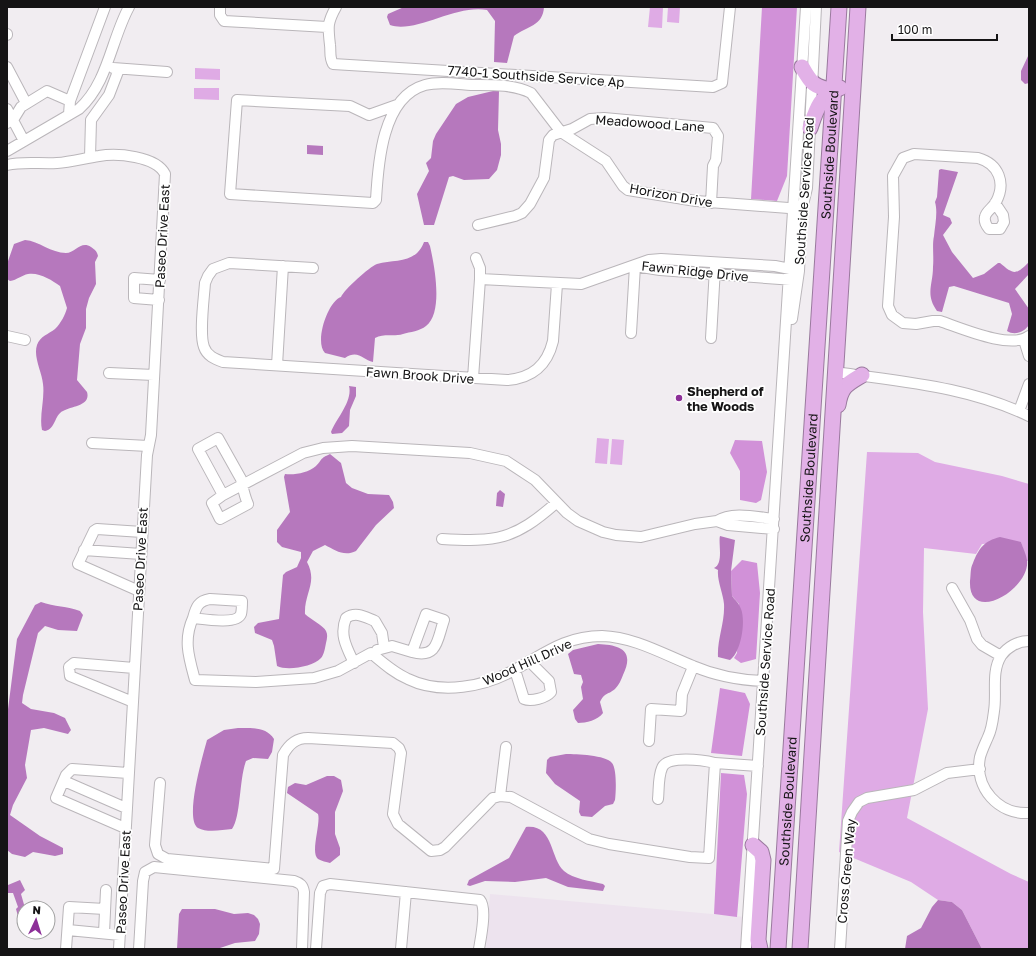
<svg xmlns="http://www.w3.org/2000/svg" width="1036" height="956" font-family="'Golos Text',sans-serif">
  <rect width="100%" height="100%" fill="#f1edf1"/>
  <!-- built -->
  <path fill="#ede3ee" d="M490,894L745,917L742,949H486Z"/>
  <!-- green -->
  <path fill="#dfabe5" d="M650,7H663L662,28L648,27Z
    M668,7H680L679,23L667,22Z
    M195,68L220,69V80L195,79Z
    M194,88H219V100L194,99Z
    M597,438L609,439L607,464L595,463Z
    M612,439L624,440L622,465L610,464Z
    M867,452L918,453L935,462L1002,476L1029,484V561H1027L1021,542L982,544L976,554L924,548L923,612L928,709L907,818L1011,874L1029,882V949H982L962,910L952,902L938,900L911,882L839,852Z"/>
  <!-- forest -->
  <path fill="#d191d8" d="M762,7H797L787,176L777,201L751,199Z
    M735,440L762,441L767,472L761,500L756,503L740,500V471L730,453Z
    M742,560L757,563L760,593L756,659L741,663L734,658L737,653L739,604L732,596L731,571Z
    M720,688L745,693L750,704L742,756L711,753Z
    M721,773L744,775L747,794L737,917L714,914Z"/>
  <!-- water -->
  <path fill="#b678bd" d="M404,7H544C543,26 527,26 514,36L507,63L494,62L495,21L487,10C456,4 415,34 390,25L387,17L388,14Z
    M1029,54V83L1025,84L1021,80V71Z
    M493,91H499L498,130L501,144V155L497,170L489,179L464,180L453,176L449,177L434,225H424L417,194L429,171L426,163L431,158L433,141L436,134L456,104L468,97Z
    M307,145L323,146V155L307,154Z
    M941,169L958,172L943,215L950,218L952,223L943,235L952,252L973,278L984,274L998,263H1000C1014,275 1016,275 1029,262V274L1015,289L1029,309V325C1024,332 1015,336 1007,331L1012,314L1009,303L954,286L949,287L942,312L937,311C925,294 933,285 933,267C934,257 932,245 934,236C935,225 938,212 935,202L937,197L939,170Z
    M25,240C39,241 51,253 66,253C75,253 81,240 91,247C95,250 97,251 98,256L95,262L96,284L89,298L86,309V328L80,344L77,380L87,392C91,406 72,406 63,411C54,415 56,429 45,431L42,430C39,416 45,399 43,384C42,372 33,357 37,345C40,336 49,334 55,329C61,323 65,315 67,308L60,286C52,280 39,272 28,274C22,275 17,280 10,281L7,279V264L14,244Z
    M424,242H428L430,246C434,264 444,312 426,326C420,331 410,332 403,334C394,337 384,333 375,338L373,362C363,360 358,349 345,358L325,353C314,342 328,301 341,297C344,290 369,267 377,264C395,259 416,264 424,242Z
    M349,386L356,387V396L350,410L349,426L342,433L332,434L331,432C336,419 353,401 349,386Z
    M330,454L341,463L346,483L352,488L368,494L389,495L393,502L394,508L376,525L356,551C344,557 335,550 325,545L313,551L307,562C318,583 304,593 305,614C310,619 324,626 326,631C328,635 327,639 326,643C325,648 324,655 321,658C313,667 287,671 277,666L274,646L272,640L255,633L254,627L258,623L279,619L283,575L286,572L297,567L301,558V552L282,547L277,542V530L290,512L284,477L285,474C295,475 308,473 316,466C323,459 319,459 330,454Z
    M500,490L505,494L503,507L496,506L497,493Z
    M720,536L735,540L731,571L732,596C735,600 739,603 741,609C746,621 741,653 730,660L718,657C717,639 725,623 724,604C723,593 717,581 718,570L714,568C724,564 718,542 720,536Z
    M1000,537L1021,542C1023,548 1026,554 1027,560C1031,589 968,626 970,581C971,574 970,569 973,563C979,548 984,541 1000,537Z
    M41,602C54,607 68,606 80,611L83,615L77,631L58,630L45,626L38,633L23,695L22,703L31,709L54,713L65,718L71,730L68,734L44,728L31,730L25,765L27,778L13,805L10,815L40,836L63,848V854L55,856L33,852L25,857L12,854L7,850V717L17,639L35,605Z
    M598,644C620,645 635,650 623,675C621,680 619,685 615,689C608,695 605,692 600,702L603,713C598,720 586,723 578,723L575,719L573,710L583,699L581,687L583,682L581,675L574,674L568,654L573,650Z
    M238,728C252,728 266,727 274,739L272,752L268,759L253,758L246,761C239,780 241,817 232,829C222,830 207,833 198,828C184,819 203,755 207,740L224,730Z
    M566,754C576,754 606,755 612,763C617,769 616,792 615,800L613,804L605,806L592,817L581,816L579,812L580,801L555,784L546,773L547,760L550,757Z
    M327,776H334L341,780L343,791L335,812V834L340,848V855L330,863C327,862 321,861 318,859C310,853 321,824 318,814L287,793L288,787L295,783L306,785Z
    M526,827C554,824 550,859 564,871C573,879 591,881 603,884L605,886L603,891L568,887L546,878L515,882L485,881L470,886L467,885L469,880L509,858Z
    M20,880L25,890L21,894L25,908L24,920H19L16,909L18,907L13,893H8V885Z
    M938,900L952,902L962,910L982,949H905L907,936L921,928L932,907Z
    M182,909H215L234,914L248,913L254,915L258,919L260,924L259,934L255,941L235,943L217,949H177L179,914Z"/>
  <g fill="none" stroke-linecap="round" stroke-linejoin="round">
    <!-- minor casing -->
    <g stroke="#bab6ba" stroke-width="12">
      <path id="minor" d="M220,7V15L224,21L327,27
        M336,7C327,23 328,27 330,45C331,52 329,57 333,64L713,87L722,83L730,7
        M7,34V35
        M7,67L26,103
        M113,68L167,72
        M397,105L369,115L350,106L237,100L230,194L373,203L376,200C378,164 382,97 425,85C439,81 457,84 471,85C491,85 513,84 531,93L561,132L606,161L623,186L628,190L696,201L802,209
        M7,109L24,141
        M69,114L70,101L105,7
        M7,123L13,120L21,107L47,91L70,101
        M7,151L79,109C108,83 111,40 129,7
        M90,157L91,120L109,95L119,69
        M7,165C23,161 40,164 57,163C71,162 85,158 99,156C117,153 156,156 165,174L151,435L147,455L119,949
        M995,203L1003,215L1004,222L1000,229H989C986,225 984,222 985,217C986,211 993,208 996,202C1006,183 999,164 978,158L914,154L903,158L893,176L894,217L888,306L892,315L903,323L916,324L933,321H940C961,328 1011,350 1029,336
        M478,225L515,216L522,213L530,204L544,178L549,140L553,135L572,129L590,119L604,118L713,128L718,136L716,160L713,166L711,203
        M635,266L660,270L794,280
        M313,268L229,263L213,269L208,276L205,283C204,298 199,334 204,347C207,356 215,359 223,362L507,380C532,378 547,366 553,341L557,284
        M480,279L581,284L649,260L661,259L775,266L795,270
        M159,300L134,298V278L160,280
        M792,319L799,271L802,209L807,188L816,7
        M631,333L635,266
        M7,336L25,340
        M711,338L715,268
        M1024,340L1029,356
        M277,365L283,266
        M835,372C902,382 966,386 1029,416
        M109,373L154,375
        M473,378L480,279V268L476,258
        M1019,411L1029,384
        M92,443L148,446
        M223,495L198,449L218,438L241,479C243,488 244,495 248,504L220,519L212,503L223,495L303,453L323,448L352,446L470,453L506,461L535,480L567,513L578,521L603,532L616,535L641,537L695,524L717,521L728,525L774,529
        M717,521C732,511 756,517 774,519
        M442,539C497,542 514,540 556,503
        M84,550L141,554
        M952,588L970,620L977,639L982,645L1001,656
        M139,591L78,564L94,531L97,529L142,532
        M210,599L242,601C242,605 242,610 241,614C237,625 203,619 193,618C196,607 198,601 210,599Z
        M426,614L444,620C437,640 438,659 412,652Z
        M193,618C183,640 189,658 195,680L256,682L314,678L338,671L371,653C383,663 394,673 408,679C441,695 485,687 516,669C545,653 566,636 602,636C634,637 663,654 693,666C716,676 739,680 763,681
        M1029,641C1018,641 1007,647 1001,656C991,672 997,693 994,711C993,719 992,729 988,737C985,744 982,750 980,757C974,788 999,815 1029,813
        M377,650L392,646L412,652
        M354,663C347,648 339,635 346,618C356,611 365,617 375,621L382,633L384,647
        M515,670L524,699C531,702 546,698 551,692L549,681L529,661
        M133,702L70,676L69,667L74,663L134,668
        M649,741L651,709L681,711L682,694L693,667
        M64,781L126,808
        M160,783L155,845L158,854L167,859L274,869L283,755C289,744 296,738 308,738L393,743L399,748L401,753L393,814L398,824L431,851L440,850L445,847L493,798L500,796L511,797L589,839L609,844L690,857L709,858L715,763L758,766
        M500,796L506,747
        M658,799C659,790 658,777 662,768C667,755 703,760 715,763
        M125,828L56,798L66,775L72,769L128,773
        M68,930L120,935
        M104,933L106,890
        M66,949L69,907L105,909
        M139,949L143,881L145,872L154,867L294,881C300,883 303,885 304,892L302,949
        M316,949L320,893L323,886L330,884L480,900C487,908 481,937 479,949
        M401,949L406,892
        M746,949L806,7
        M840,949L848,821L852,812L859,802L867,798L914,790L947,773L980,769"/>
    </g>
    <!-- highway casing -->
    <g stroke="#9a7a9e" stroke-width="17">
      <g id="highway">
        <path d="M802,67C811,83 814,88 834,90"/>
        <path d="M810,128C816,110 820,95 840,88"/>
        <path d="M838,405C841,386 847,384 862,375"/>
        <path d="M753,845L761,852L763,860L758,940L760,949"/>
        <path id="s1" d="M778,949L839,7"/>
        <path d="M800,949L858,7"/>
      </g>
    </g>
    <!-- minor -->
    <use href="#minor" stroke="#fff" stroke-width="10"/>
    <!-- highway -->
    <use href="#highway" stroke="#e2b1e7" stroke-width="15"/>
  </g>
  <!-- markers -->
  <circle fill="#8d2f98" stroke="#fff" stroke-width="1.5" cx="679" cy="398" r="4"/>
  <g text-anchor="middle" stroke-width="3.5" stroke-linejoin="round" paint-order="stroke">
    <!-- street labels -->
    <g font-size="13" fill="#151415" stroke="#fff">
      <text transform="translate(536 76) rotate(4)" y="5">7740-1 Southside Service Ap</text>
      <text transform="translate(650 123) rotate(4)" y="5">Meadowood Lane</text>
      <text dy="5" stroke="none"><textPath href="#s1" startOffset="796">Southside Boulevard</textPath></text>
      <text transform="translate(804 191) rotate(-86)" y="5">Southside Service Road</text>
      <text transform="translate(671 195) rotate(10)" y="5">Horizon Drive</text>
      <text transform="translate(162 236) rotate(-87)" y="5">Paseo Drive East</text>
      <text transform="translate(695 271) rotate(6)" y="5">Fawn Ridge Drive</text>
      <text transform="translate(420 375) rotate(4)" y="5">Fawn Brook Drive</text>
      <text dy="5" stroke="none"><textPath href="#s1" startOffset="472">Southside Boulevard</textPath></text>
      <text transform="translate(140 559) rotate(-87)" y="5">Paseo Drive East</text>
      <text transform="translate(527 662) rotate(-24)" y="5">Wood Hill Drive</text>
      <text transform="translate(765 662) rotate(-86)" y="5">Southside Service Road</text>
      <text dy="5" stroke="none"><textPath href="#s1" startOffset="148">Southside Boulevard</textPath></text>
      <text transform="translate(846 871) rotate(-85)" y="5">Cross Green Way</text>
      <text transform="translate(123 882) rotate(-87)" y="5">Paseo Drive East</text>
    </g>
    <!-- poi labels -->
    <g font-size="13" font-weight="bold" fill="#151415" stroke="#fff" text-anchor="start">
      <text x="687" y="396">Shepherd of<tspan x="687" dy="15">the Woods</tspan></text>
    </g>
  </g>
  <!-- border -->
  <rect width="1036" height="956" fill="none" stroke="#151415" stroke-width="16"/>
  <!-- north arrow -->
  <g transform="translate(36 920) rotate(4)"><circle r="19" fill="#ffffff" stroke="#a1a1a1"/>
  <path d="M0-3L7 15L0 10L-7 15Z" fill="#8d2f98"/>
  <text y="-6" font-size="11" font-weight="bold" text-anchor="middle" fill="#151415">N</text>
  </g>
  <!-- scale -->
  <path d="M892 34v6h105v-6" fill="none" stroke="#151415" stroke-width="2"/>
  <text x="898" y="34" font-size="12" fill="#151415" stroke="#ffffff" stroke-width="3" paint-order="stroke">100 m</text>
</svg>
